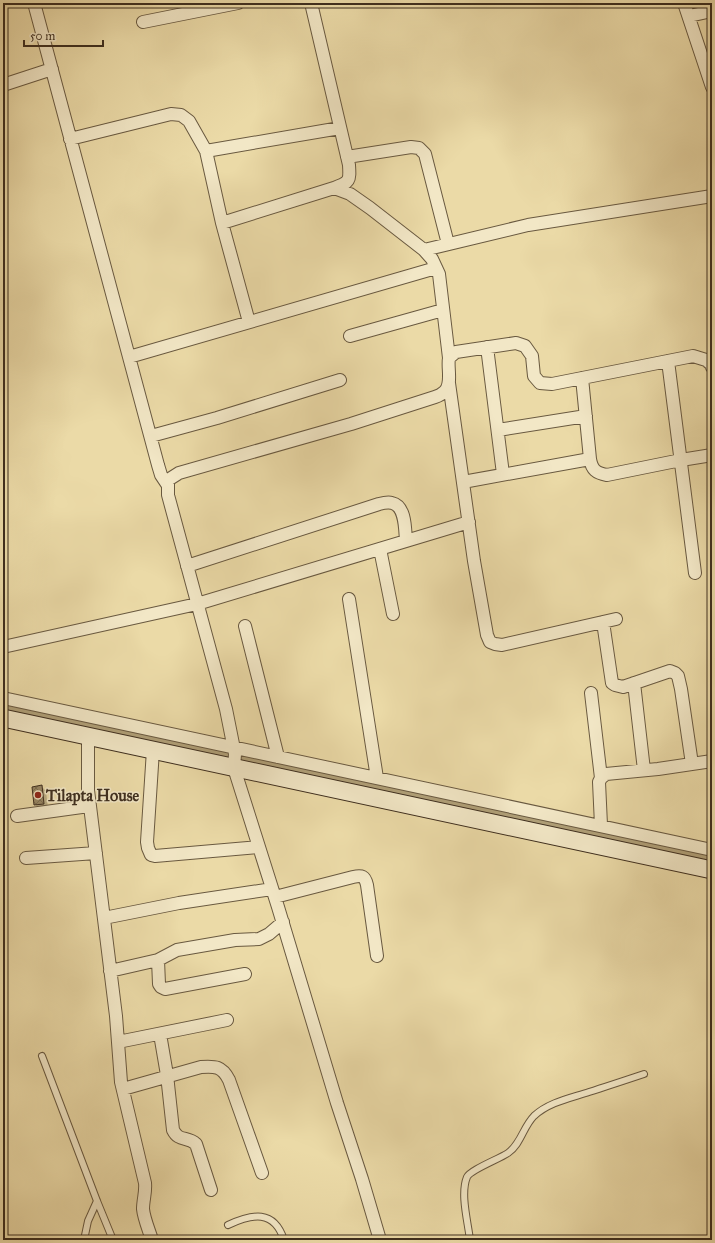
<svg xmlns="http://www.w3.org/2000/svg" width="715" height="1243" font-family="'IM FELL Great Primer',serif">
  <defs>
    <pattern id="building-cross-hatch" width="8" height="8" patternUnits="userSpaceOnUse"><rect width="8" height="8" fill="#988765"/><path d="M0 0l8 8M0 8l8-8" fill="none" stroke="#7d6f53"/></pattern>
  </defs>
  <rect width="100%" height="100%" fill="#ebdaa7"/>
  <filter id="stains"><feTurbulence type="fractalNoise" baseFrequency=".005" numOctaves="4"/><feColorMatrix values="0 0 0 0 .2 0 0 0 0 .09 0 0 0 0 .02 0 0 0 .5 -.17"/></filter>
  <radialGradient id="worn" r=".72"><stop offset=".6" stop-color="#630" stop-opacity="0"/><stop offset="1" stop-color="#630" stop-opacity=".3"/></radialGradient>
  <!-- shadow -->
  <path fill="#0003" d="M41,786L46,791L48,808L39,809L35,804Z"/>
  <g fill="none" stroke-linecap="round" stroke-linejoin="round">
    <!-- canal -->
    <path stroke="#b0a078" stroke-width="11" d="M3,708L712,857"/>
  </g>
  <!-- building -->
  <path fill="url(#building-cross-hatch)" stroke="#3e2e1e" d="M42,785L44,804L34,805L32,787Z"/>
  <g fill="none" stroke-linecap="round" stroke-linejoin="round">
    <!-- lane casing -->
    <g stroke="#695940" stroke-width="8">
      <path id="lane" d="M42,1056L97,1201L113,1240
        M228,1225C252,1214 274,1209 284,1240
        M84,1240L88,1221L97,1201
        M470,1240C468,1222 460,1194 467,1177C470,1170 499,1159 508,1153C521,1144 523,1127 534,1116C549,1102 571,1098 589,1092C608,1086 626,1080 644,1074"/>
    </g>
    <!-- street casing -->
    <g stroke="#695940" stroke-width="14">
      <path id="street" d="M34,3L158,465L161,475L167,484
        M684,3L712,87
        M689,16L712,11
        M143,22L238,3
        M3,85L52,69
        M70,139L171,114L181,115L189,121L206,151L222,223L249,322
        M206,151L340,128
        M347,157L411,147L419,148L425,154L448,244
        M334,188L350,194L370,208L424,250L432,259L439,274L449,358
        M222,223L334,188C350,182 350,181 349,165L311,3
        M424,250L528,225L712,196
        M350,336L443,310
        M487,347L503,474
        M129,357L436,268
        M668,361L695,573
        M582,378L590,459C592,470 596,473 607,475L681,460L712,455
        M449,383L474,561L487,635L490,642L495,644L502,645L616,619
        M498,430L586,416
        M151,436L217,418L340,380
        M463,482L590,459
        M380,549L393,614
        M187,566L379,504C383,503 388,502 392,503C406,506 405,530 406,541
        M349,599L377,778
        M603,622L612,683L615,685L623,687L670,671L675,673L678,676L681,689L692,764
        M245,626L278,757
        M3,647L197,604L469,522
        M634,683L644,770
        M591,693L601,778
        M3,698L712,850
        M88,737V790L116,1016L121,1082L145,1183C146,1192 143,1200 143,1209C144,1219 149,1230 152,1240
        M153,750L147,842L148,848L151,855L155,856L259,847
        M17,816L89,806
        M601,825L599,782L601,778L606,774L658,769L712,761
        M26,858L96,853
        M275,897L353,877C362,875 365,876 367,885L377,956
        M104,918L179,903L272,889
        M158,960L159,984L161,987L165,989L245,974
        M110,971L158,960L177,950L235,940L259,939L269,934L283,922
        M160,1034L167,1075L173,1130C179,1142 187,1136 196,1144L211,1190
        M118,1042L227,1020
        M123,1089L201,1067C215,1066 222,1066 229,1080L262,1173
        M380,1240L362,1179L337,1103L278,907L234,768L235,754L226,709L168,495V480L179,473L351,424L435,397C438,396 442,394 444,392C453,385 447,368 449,358L456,352L516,343L525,346L532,356L534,376L540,383L552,384L693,356L706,360L712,365V367"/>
    </g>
    <!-- secondary casing -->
    <g stroke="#3e2e1e" stroke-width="19">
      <path id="secondary" d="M3,718L712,870"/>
    </g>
    <!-- lane -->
    <use href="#lane" stroke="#f2e7c6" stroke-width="6"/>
    <!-- street -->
    <use href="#street" stroke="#f2e7c6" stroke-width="12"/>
    <!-- secondary -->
    <use href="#secondary" stroke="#f2e7c6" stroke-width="17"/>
  </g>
  <!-- markers -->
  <circle fill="#8f2418" stroke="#f2e7c6" stroke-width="1.5" cx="38" cy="795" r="4"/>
  <g text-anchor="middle" stroke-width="3" stroke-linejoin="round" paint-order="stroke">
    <!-- poi labels -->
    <g font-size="16" font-weight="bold" fill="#3e2e1e" stroke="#f2e7c6" text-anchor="start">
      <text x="46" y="801">Tilapta House</text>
    </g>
  </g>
  <!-- margin -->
  <rect width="715" height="1243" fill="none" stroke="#ebdaa7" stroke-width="16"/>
  <rect x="4" y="4" width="707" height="1235" fill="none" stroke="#3e2e1e" stroke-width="2"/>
  <rect x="8" y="8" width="699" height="1227" fill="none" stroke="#3e2e1e"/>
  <!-- scale -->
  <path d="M24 40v6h79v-6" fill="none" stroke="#3e2e1e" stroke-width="2"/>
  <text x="30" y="40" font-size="12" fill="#3e2e1e" stroke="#f2e7c6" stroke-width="3" paint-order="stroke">50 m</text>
  <rect width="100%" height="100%" filter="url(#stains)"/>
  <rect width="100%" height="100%" fill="url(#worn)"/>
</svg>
